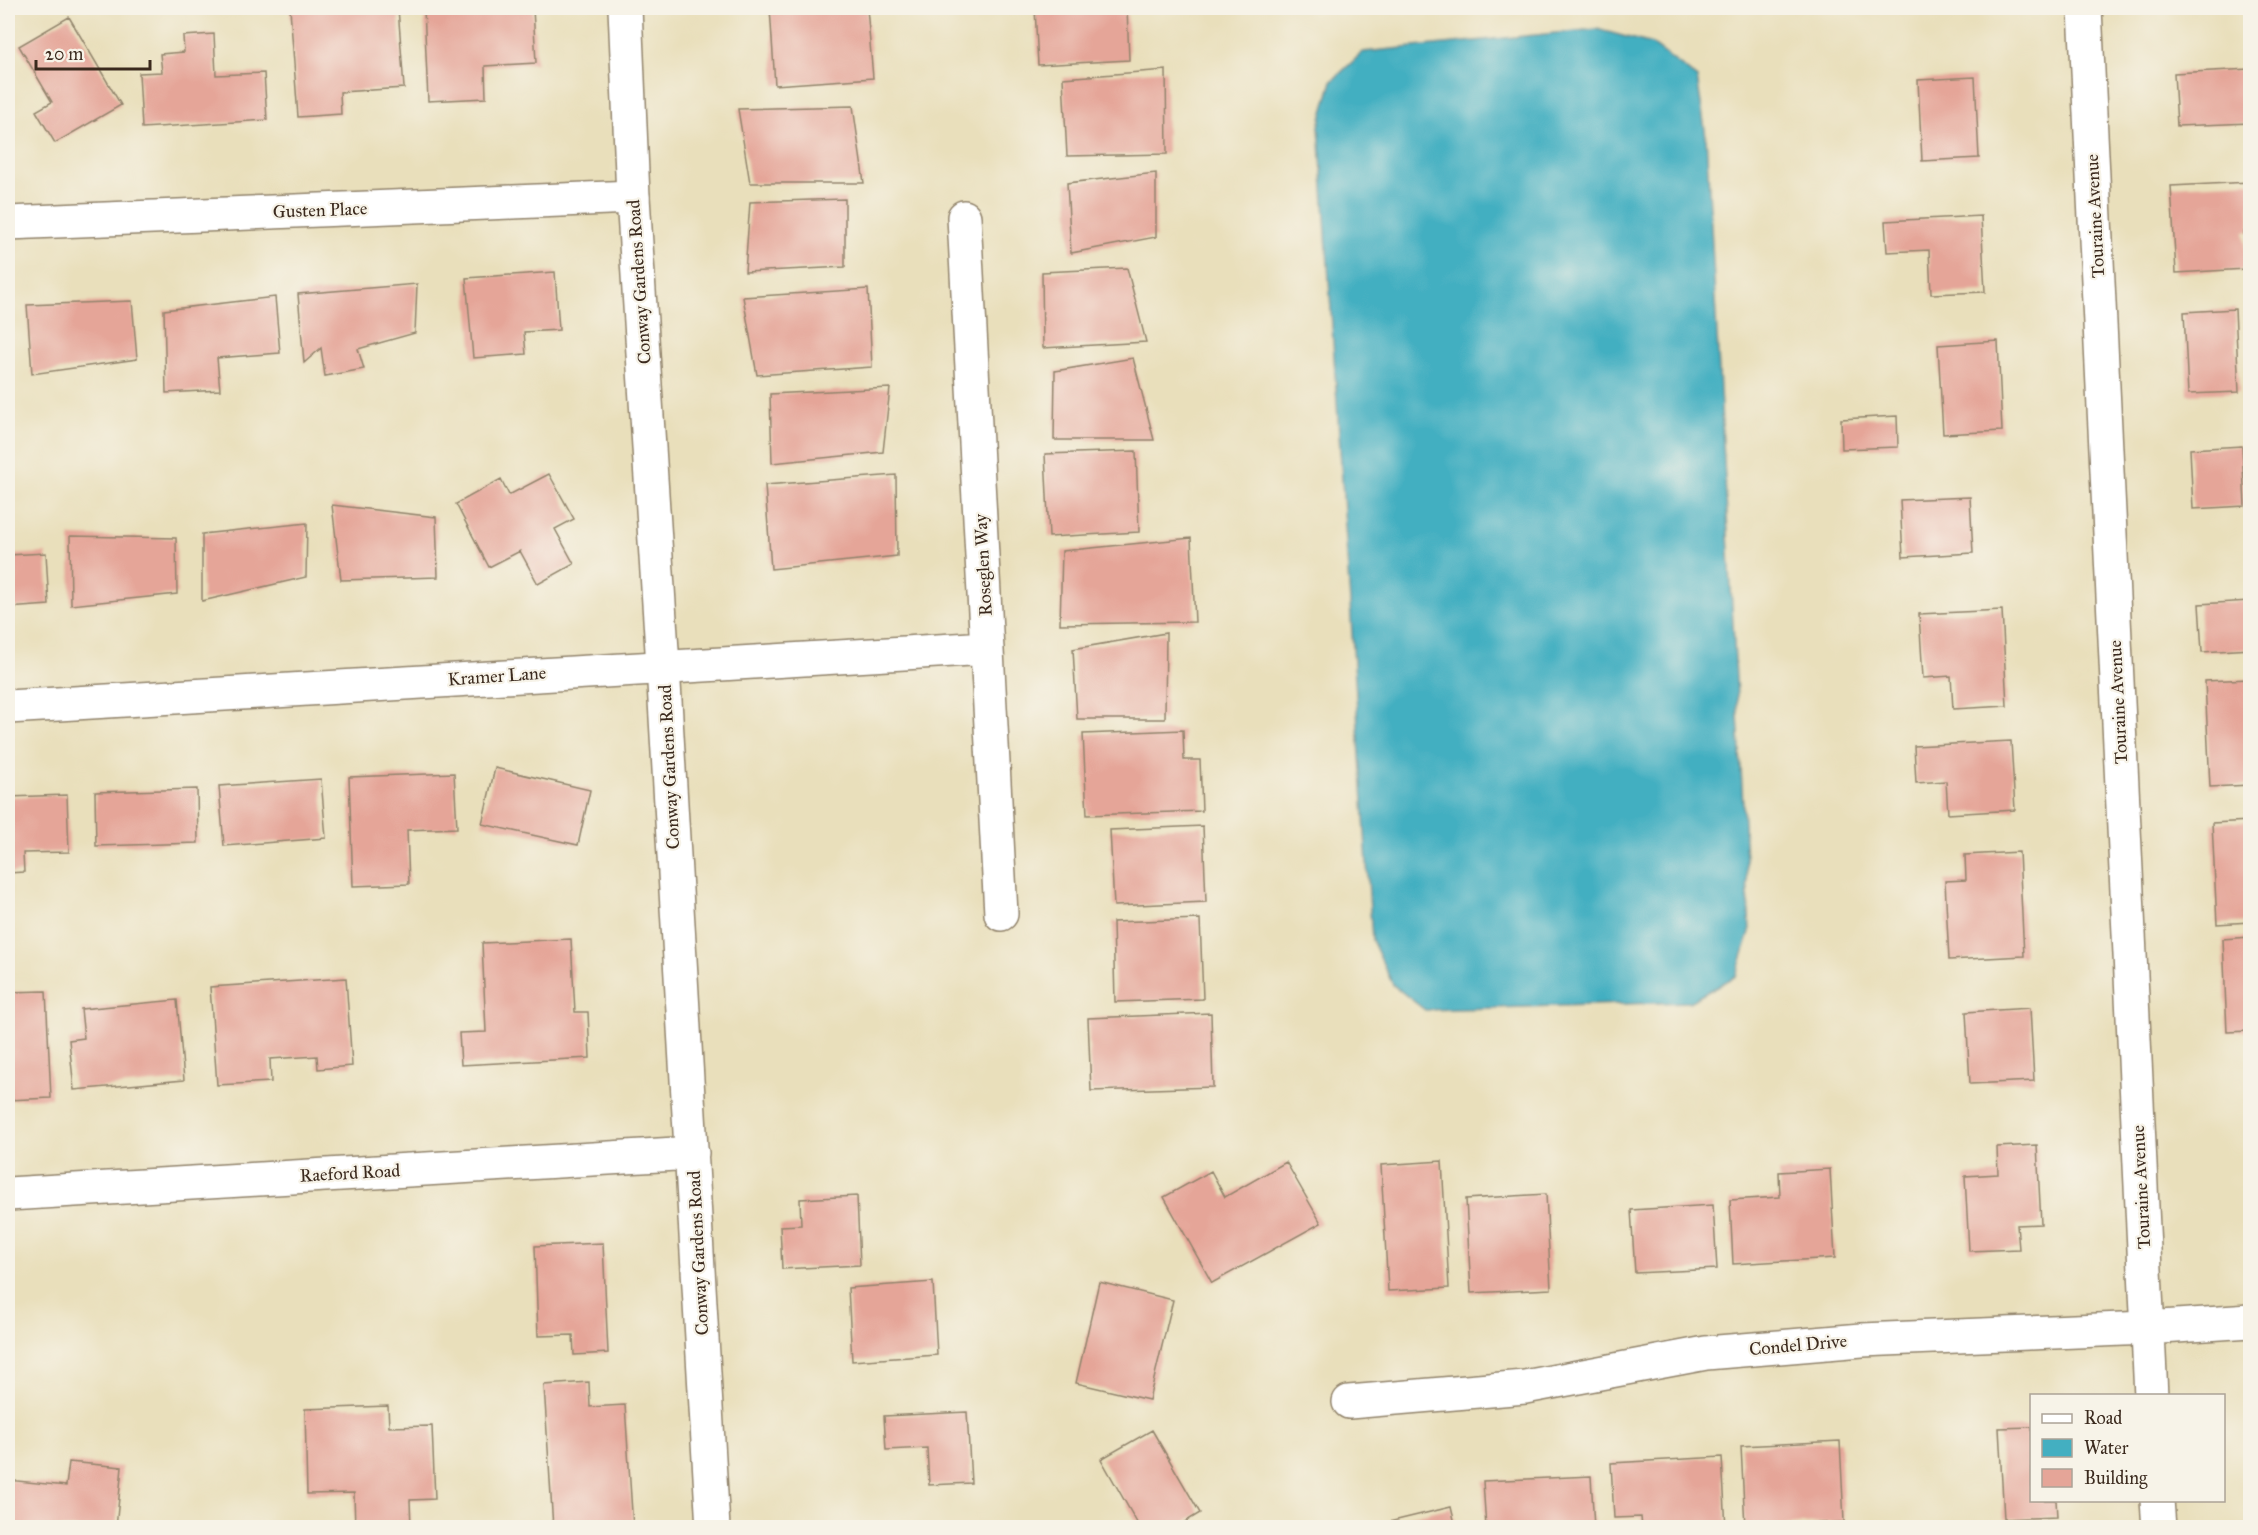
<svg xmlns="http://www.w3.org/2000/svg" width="2258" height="1535" font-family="'IM FELL Great Primer',serif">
  <rect width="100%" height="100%" fill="#f7f3e8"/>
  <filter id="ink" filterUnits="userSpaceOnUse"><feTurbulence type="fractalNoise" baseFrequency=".0167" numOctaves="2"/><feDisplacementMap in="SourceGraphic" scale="12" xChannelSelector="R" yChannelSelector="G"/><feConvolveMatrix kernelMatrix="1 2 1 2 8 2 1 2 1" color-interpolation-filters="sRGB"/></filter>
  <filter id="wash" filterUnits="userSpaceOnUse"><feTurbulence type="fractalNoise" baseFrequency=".008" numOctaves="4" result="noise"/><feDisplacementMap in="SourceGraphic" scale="24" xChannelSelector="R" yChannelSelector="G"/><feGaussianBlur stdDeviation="1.35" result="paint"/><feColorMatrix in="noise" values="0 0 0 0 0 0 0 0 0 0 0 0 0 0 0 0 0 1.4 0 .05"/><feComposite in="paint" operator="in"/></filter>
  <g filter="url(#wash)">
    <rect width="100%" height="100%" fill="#e9dfbb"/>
    <!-- water -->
    <path fill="#43afc1" stroke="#3f6c70" stroke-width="1.5" d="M1597,29L1652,44L1697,78L1706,136L1750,932L1736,976L1689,1002L1425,1010L1393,985L1372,940L1319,126L1332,81L1363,52Z"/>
    <g id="blocks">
      <!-- building -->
      <path fill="#e5a598" d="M308,8H398L404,88L340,92L341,114L298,117L290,9Z
        M424,8H457V10L533,8L536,63L485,66L486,98L428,101Z
        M770,8H867L873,78L775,85Z
        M1035,8H1127L1129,60L1038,65Z
        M69,17L121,105L55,143L36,111L52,102L19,46Z
        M214,34L216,75L264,73L267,120L142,128L139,73L162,72L160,54L184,52L183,36Z
        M2250,69V123L2177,126L2174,73Z
        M1166,70L1167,154L1067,156L1063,78Z
        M1975,77L1979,158L1922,161L1918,80Z
        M853,106L864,183H750L738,109Z
        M1156,173V237L1071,253L1067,183Z
        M2250,182V231L2244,232L2246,269L2176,273L2171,186Z
        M845,199V267L745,272L750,202Z
        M1981,216L1985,292L1931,294L1929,250L1887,252L1885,221Z
        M1127,268L1146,342L1043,348L1042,272Z
        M555,272L559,330L524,332L526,354L473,358L466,278Z
        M417,284L415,333L358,349L364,369L325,376L321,348L304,363L298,294Z
        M868,289L872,367L757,375L743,297Z
        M275,297L280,353L217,358L220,390L166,393L164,310Z
        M132,301L137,359L32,374L27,305Z
        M2235,309L2239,392L2188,394L2184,312Z
        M1998,341L2002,431L1943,434L1938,345Z
        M1133,358L1154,440H1054L1055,371Z
        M890,388L883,452L772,463L770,394Z
        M1897,416L1898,447L1842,449L1841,419Z
        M2242,446L2245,506L2193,509L2190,449Z
        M1136,451L1139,532L1049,537L1045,454Z
        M549,474L574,519L555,529L574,564L538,584L520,551L489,567L456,504L501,479L509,495Z
        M896,475L897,556L771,569L765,485Z
        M1970,497L1973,553L1903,557L1900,500Z
        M332,505L436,517L438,577L341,580Z
        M307,523L306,577L202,601V534Z
        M70,536L176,538L177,594L71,605Z
        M1191,538L1195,622L1060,624L1062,551Z
        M46,553L49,605L8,608V555Z
        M2250,601V649L2202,652L2199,604Z
        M2002,610L2007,706L1953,709L1951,676L1923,678L1919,614Z
        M1166,633L1165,719H1077L1073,649Z
        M2250,679V785L2210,787L2205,681Z
        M1183,730L1184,760H1200L1202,811L1087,815L1083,734Z
        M2011,741L2015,810L1948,814L1946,781L1916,783L1914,746Z
        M495,768L590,790L578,845L482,824Z
        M454,773L457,828L407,830L409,884L353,886L349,777Z
        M321,779L326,838L224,846L219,786Z
        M197,789L198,843L96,846L95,792Z
        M67,795L69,852L23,853L24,872L8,873V797Z
        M2250,821V922L2217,924L2212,823Z
        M1203,826L1206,902L1114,906L1110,830Z
        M2019,852L2024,956L1949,960L1945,881L1966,880L1965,855Z
        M1200,919L1203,999L1115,1002L1113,922Z
        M2250,937V1031L2227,1032L2223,939Z
        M571,939L575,1012H588L590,1058L461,1065L459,1033L486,1032L482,943Z
        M346,978L352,1066L318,1069L317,1056L270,1059L271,1082L217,1085L210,987Z
        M46,991L51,1098L8,1100V992Z
        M177,1000L184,1080L74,1090L69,1040L84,1038L81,1009Z
        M2030,1008L2034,1081L1970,1084L1966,1012Z
        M1211,1013L1213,1087L1091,1091L1088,1018Z
        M2037,1145L2041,1224L2017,1225L2019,1249L1969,1251L1965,1176L1998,1174L1997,1147Z
        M1442,1161L1449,1288L1388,1291L1381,1165Z
        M1286,1162L1321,1223L1212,1283L1164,1197L1211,1171L1225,1197Z
        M1830,1169L1835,1258L1733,1264L1730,1200L1780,1197L1779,1172Z
        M1546,1194L1551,1289L1471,1293L1466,1199Z
        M857,1196L860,1265L782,1269L780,1226L801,1225L800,1199Z
        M1713,1205L1717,1269L1635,1273L1631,1210Z
        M603,1243L608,1353L574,1355L573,1335L538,1336L535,1246Z
        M933,1282L937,1355L852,1361L848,1288Z
        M1099,1282L1173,1300L1149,1400L1076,1383Z
        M589,1382L590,1407L625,1405L633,1528H553L544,1385Z
        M388,1406L389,1427L432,1426L435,1499L410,1500L411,1528H355L354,1493L307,1494L305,1409Z
        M967,1412L971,1483L929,1485L927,1448L886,1450L884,1416Z
        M2032,1427V1500H2056L2057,1517L2004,1519L1999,1428Z
        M1152,1430L1200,1513L1175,1528H1140L1101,1459Z
        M1840,1441L1844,1522L1745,1527L1741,1446Z
        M1722,1457L1726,1528H1642L1641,1517L1614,1518L1611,1463Z
        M69,1462L122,1467L116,1528H8V1480L66,1486Z
        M1591,1476L1594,1528H1486L1483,1481Z
        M1451,1507L1456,1528H1368V1527Z"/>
    </g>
  </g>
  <g filter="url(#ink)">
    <use href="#blocks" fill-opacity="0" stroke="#92846c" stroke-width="1.5"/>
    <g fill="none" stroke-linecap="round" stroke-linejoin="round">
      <!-- minor casing -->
      <g stroke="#92846c" stroke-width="36">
        <path id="minor" d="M2085,8L2151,1396
          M964,217L1001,914
          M8,223L633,197
          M8,707L987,648
          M1349,1402L1525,1387L1706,1353L1862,1340L2147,1328L2250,1321
          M2157,1500L2159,1528"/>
      </g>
      <!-- tertiary casing -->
      <g stroke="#92846c" stroke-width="36">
        <path id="tertiary" d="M625,8L633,197L663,666L713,1528
          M8,1194L692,1153"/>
      </g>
      <!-- minor -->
      <use href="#minor" stroke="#fff" stroke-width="33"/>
      <!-- tertiary -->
      <use href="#tertiary" stroke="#fff" stroke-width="33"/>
    </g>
  </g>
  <g text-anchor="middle" stroke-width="4.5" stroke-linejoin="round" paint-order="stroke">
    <!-- street labels -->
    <g font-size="18" fill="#3b2a1e" stroke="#f7f3e8">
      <text transform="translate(320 210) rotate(-2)" y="6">Gusten Place</text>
      <text transform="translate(2095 216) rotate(-93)" y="6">Touraine Avenue</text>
      <text transform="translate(639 282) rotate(-94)" y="6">Conway Gardens Road</text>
      <text transform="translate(983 565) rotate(-93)" y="6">Roseglen Way</text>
      <text transform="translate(497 676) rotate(-4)" y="6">Kramer Lane</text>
      <text transform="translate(2118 702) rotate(-93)" y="6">Touraine Avenue</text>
      <text transform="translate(669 767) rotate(-93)" y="6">Conway Gardens Road</text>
      <text transform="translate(350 1173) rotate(-3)" y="6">Raeford Road</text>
      <text transform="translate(2141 1187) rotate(-93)" y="6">Touraine Avenue</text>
      <text transform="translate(698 1253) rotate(-93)" y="6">Conway Gardens Road</text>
      <text transform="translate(1798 1345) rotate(-5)" y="6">Condel Drive</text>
    </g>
  </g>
  <!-- margin -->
  <rect width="2258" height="1535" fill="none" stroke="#f7f3e8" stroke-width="30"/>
  <!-- legend -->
  <rect x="2030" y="1394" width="195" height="108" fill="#f7f3e8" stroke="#aca397" stroke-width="1.5"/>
  <rect x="2042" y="1414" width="30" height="9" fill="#ffffff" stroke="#aca397" stroke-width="1.5"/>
  <text x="2084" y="1424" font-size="18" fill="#3b2a1e">Road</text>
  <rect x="2042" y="1439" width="30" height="18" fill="#43afc1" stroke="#aca397" stroke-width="1.5"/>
  <text x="2084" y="1454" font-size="18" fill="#3b2a1e">Water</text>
  <rect x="2042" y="1469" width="30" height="18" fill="#e5a598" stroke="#aca397" stroke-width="1.5"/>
  <text x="2084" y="1484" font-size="18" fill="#3b2a1e">Building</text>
  <!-- scale -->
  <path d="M36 60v9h114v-9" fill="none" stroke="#3b2a1e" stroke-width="3"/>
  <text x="45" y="60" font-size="18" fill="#3b2a1e" stroke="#f7f3e8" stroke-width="4.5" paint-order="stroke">20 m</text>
</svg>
